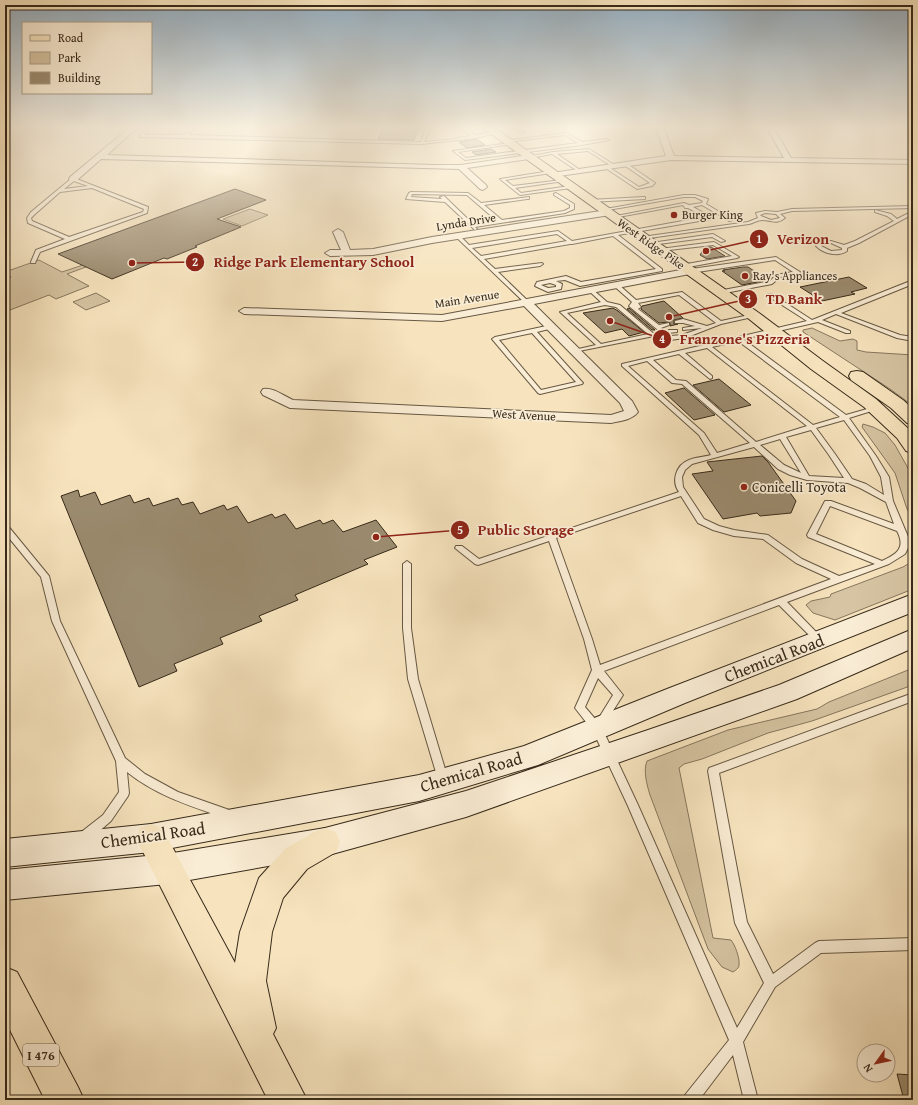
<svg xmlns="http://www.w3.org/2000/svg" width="918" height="1105" font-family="'Gentium Book Plus',serif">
  <rect width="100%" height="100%" fill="#f7e4be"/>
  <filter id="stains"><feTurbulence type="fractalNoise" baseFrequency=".005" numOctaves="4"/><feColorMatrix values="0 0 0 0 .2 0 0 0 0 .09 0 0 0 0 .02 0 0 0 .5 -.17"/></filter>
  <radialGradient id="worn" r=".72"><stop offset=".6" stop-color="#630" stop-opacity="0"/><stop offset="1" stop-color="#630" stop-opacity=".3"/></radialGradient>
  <!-- green -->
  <path fill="#d6c4a2" stroke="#86775e" d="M250,209L268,215L242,226L223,219Z
    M39,260L62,272L83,265L86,267L67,274L89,286L56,299L49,295L10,310L5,307V296L7,295L5,293V280L11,277L5,274V272Z
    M96,293L110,301L86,310L73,302Z
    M812,328L840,341L853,339L857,341V350L866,352L913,355V406L890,389L803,332V330Z
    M863,424L873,427L885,433L895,445L913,477V520L907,509L895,473L862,427Z
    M913,561V589L835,620L813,613L806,605L811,601L830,597L831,594L903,567Z
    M913,668V685L812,721L768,733L702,759L684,764L679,768L713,938L731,940C735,945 740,958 739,965C739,968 736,970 733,972L722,967L708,949L650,795C647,785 643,771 647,761L728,730L817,709L829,702Z"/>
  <!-- building -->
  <path fill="#9b8b6f" stroke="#372a1a" d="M383,128H419L414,140L378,139Z
    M477,139L485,145L467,148L459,142Z
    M491,149L496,152L476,155L472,152Z
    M235,189L266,200L217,219L241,227L195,246L197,247L167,259L164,258L112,279L58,254Z
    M705,247H711L725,256L707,259L700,255Z
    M743,267H748L768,280L742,285L722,271H725L723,270Z
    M849,277L867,288L851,292L855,294L822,301L800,287Z
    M664,301L683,318L674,320V324H678L670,326V323L669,322L659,323L641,309L642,306Z
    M613,308L618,311L644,332L629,336L622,329L605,333L583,313Z
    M629,308L655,330H652L627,309Z
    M719,379L751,405L724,412L693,385Z
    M684,388L715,415L694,420L665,393Z
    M762,456L768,462L796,501L791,513L760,516L757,513L723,519L692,474L713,471L707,462Z
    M78,490L80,497L95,492L101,505L130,495L134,503L149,498L153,506L178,498L182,505L193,502L200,514L224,505L227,510L237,506L248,523L272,514L275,518L285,514L296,529L320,520L323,524L333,520L343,532L376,520L397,547L364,560L368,564L295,595L298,600L259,616L262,621L220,638L223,644L174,664L177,671L139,687L61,496Z
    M897,1074L913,1075V1100H904Z"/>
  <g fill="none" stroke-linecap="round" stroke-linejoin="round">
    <!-- lane casing -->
    <g stroke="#675843" stroke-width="2">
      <path id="lane" d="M148,128H152L144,135H184L191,128H195L188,135L421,142L426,128H430L424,142L447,140L471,136L462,128H466L475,135L495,132L497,133L475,138L422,144L140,137V135Z
        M514,128H519L524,132L521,133Z
        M566,133L582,142L607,139L609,140L582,145L465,160L453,151L510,143L512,144L458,152L466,158L578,143L565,135L506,142L504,141Z
        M589,149L616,166L613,167L588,151L557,154L580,170L579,172L552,154L529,158L527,157L553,152Z
        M624,163H626L655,183L652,186L637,189L604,167L607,166L639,187L650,183L624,165Z
        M550,171L551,173L505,180L513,186L562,180L564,181L515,188L521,193L570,186L572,187L571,188L520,195L500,179Z
        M72,178H74L148,207L147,213L40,252L35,263H31V262L36,250L65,239L28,223L27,218L31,212ZM74,181L88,186L64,189ZM92,188L144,209L143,212L69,237L32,221L31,218L35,214L60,192Z
        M411,192L468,193L481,203L529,197V199H527L484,205L502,220L564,211L570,208V205L554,195V194L556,193L574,204V209L565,213L475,227L477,229L475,230L445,202L406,199L409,193ZM412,194L467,195L497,221L473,224L444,196L440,197L442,199L411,197Z
        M684,195H695L708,199L706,204L733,220L729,221L702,205L693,207L711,217V219L618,235L662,269V271L580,286L565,280L556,281L562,284L561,289L548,292L535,286L537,282L566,276L581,282L656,269L613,236L572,244H570L484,259L495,269L542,263L543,264L540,266L498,272L528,301V303L526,304L455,236L459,235L469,245L558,231L572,241L705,217L688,208H685L683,205L613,218L611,217L684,203L689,205L702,203L703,201L695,197H684L602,211L600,210ZM557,234L567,241L481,256L472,248ZM550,283L556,285V287L548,288L541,285Z
        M643,197H645V199L590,202L588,201L590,200Z
        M913,206V208L792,211L780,214L785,218C776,225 772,220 762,220C758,220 753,223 749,224L642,239L640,238L642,237L748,222L758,218L756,213L765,211L777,212L792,209ZM765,213L776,214L780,218L771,220L761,216L760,215Z
        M875,210L891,214L897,219L913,211V214L859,243L847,248V251C838,257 824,254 816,246L818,242L831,241L844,245L855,241L894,221L887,216L875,212ZM831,243L842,248V250L831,251L821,246L822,244Z
        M713,234L725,241L721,242L712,237L651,245L649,244L651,243Z
        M714,242L739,257L737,258L683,268L681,267V265L732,256L713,245L660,251L658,250L660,249Z
        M776,257L800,272V274L780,277L772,284L720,294L717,292L718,291L770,281L776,275L793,272L775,260L691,273L688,271L691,269Z
        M913,280V284L841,313L900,335L913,337V341L897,338L836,314L822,320L850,331V333H846L818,322L743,339L846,415L874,407H878V409L849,418L876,456L889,477L893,501L909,539V546L905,554L889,564L787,602L822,638L823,640L822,642H816L779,605L604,671L623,695L604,725L601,726L638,805L737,1028L764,983L735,923L708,771L709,768L913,693V701L719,773L747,922L773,974L815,943L819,941L913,938V950L821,953L775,987L743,1042L758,1100H744L733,1055L699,1100H683L685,1095L729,1040L628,806L593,731L575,708L592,670L584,639L549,541L478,565L475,564L455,548L456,546H462L479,559L679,492C671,481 676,465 689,460C696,457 704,457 711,455L699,435L622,366V364L807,321L768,296V294H772L812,320ZM738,341L840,417L813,425L712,347ZM707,348L807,426L756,442L686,381L676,380L653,360L679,354L710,379L712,378V376L685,353ZM647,361L672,383L682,384L750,443L717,453L704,433L628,366ZM844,420L870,456L881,477L884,495L866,484L852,479L835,454L816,428ZM811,430L829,455L844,478L809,476L786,437ZM780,439L801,473L784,465L760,445ZM754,447L778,469L790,475L807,480L848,483L860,488L886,502L894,524L831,501H825L807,535L808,537L875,564L839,576L802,559L768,535L734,530L719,526L704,519L683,487L682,477L685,470L692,464ZM681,496L698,523L713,530L734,536L763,539L796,563L831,579L600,665L592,639L556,538ZM830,506L897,531C906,548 897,554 882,561L816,534ZM598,678L613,695L597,721L585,707Z
        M614,284H618L636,300L682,292L721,321L754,314L757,316L721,324L685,338L670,340L630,307L629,306L632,302L614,286ZM679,295L716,323L707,326L683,319L675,321V323H683L695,326L683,328V330L702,328L682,335L671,336L668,333L677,332V330H669L666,332L661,328L669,325V323L659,325L638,309L641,307L638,303Z
        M591,288L607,302L620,305L654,334V336L574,352V350L596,345L560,312L601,302L589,291V289ZM605,305L616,307L648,334L601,344L567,313Z
        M551,325L554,327L553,328L537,332L583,383L582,384L540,394L538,393L492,339L495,337ZM532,333L576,382L541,390L499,340Z
        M5,525L8,526L49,576L60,621L125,758L145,774L178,792L235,812L236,815L235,818L231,820C194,807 158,797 127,772L129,793L128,796L111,821L88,841L84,842L80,841L79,837L80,833L103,815L119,792L116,761L52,621L41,577L5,533Z
        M407,561L411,564V628L418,679L448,779L447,782L443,784L439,782L438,779L408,679L403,628V564Z"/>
    </g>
    <!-- street casing -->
    <g stroke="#675843" stroke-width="2">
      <path id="street" d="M129,128H137L107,155L434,165H461L529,155L533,157L529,159L467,168L486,185L487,187L483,190L480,189L459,169L101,159L76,181H70L69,179L70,177Z
        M656,128H664L674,156L784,158L767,128H774L791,158L913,160V164L671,160L552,177L548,175L552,173L666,156Z
        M607,210L610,211L611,213L610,215L432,243L373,255L330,256L325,253L330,250H341L333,232L338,229L343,232L350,250L373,249L432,237Z
        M691,268L696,271L695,273L534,304L632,401L638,412C632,420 620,421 611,423L290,408L263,395L261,392L263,389C273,387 284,396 293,400L611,415L624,411L620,403L524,306L442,321L244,314L239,311L244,308L442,315Z"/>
    </g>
    <!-- secondary casing -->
    <g stroke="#372a1a" stroke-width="2">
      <path id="secondary" d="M913,594V612L685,703L538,765L419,801L151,852L5,867V839L151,824L419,775L524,746L667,689Z
        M913,629V648L797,699L466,817L325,856L167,884L5,900V870L167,854L325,828L466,791L648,730L779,685Z"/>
    </g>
    <!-- primary casing -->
    <g stroke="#372a1a" stroke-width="2">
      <path id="primary" d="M483,128H495L759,313L823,361L876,399L913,433V453L906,451L897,438L864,407L811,369L749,319Z
        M857,371L863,372L903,400L913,409V424L907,423L891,408L851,380L849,376L851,372Z"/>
    </g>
    <!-- highway casing -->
    <g stroke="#372a1a" stroke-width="2">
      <path id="highway" d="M151,824L162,828L235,963L240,932L259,878L285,849L314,832L325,828L336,832L340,842L336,852L307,869L283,898L272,932L266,981L276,1028L273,1034L307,1100H268L136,838L140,828Z
        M5,967L17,972L78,1087L84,1100H45L5,1020Z"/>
    </g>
    <!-- lane -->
    <use href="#lane" fill="#faedd5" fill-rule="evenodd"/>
    <!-- street -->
    <use href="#street" fill="#faedd5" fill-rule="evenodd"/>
    <!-- secondary -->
    <use href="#secondary" fill="#faedd5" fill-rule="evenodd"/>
    <!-- primary -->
    <use href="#primary" fill="#f7e4be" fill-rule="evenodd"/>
    <!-- highway -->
    <use href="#highway" fill="#f7e4be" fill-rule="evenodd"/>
  </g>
  <!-- sky -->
  <linearGradient id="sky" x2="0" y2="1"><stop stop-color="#94aec1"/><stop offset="0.45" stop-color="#fbf3e2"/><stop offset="1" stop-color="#fbf3e2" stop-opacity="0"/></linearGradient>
  <rect width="918" height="283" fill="url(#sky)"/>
  <!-- markers -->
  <g fill="#8f2418" stroke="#faedd5" stroke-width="1.5">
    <circle cx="674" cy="215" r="4"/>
    <circle cx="745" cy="276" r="4"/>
    <circle cx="744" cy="487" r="4"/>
  </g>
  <g text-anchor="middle" stroke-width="3.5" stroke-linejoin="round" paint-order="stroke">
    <!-- far-poi labels -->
    <g font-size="12" fill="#372a1a" stroke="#faedd5" text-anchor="start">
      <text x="682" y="219">Burger King</text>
      <text x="753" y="280">Ray's Appliances</text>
    </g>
    <!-- far-street labels -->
    <g font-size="12" fill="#372a1a" stroke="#faedd5">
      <text transform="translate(466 222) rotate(-9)" y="4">Lynda Drive</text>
      <text transform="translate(651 244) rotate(35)" y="4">West Ridge Pike</text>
      <text transform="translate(467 299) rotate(-9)" y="4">Main Avenue</text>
      <text transform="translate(524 415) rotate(3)" y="4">West Avenue</text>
    </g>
    <!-- shield labels -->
    <rect fill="#faedd5" stroke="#726452" stroke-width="1" x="23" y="1044" width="36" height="22" rx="3"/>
    <g font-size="13" font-weight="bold" fill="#372a1a">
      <text x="41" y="1060">I 476</text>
    </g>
    <!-- poi labels -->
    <g font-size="14" fill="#372a1a" stroke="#faedd5" text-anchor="start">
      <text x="752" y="492">Conicelli Toyota</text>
    </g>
    <!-- near-street labels -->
    <g font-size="17" fill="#372a1a" stroke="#faedd5">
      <text transform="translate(774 658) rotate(-21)" y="6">Chemical Road</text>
      <text transform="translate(471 772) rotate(-16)" y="6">Chemical Road</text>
      <text transform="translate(153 835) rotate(-8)" y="6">Chemical Road</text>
    </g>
  </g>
  <!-- callouts -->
  <path fill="none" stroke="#8f2418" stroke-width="1.5" d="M706 251L759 239M132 263L195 262M669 317L748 299M610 321L662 339M376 537L460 530"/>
  <g fill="#8f2418" stroke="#faedd5" stroke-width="1.5">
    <circle cx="706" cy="251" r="4"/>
    <circle cx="132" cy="263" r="4"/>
    <circle cx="669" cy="317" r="4"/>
    <circle cx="610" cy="321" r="4"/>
    <circle cx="376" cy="537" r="4"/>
    <circle cx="759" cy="239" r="10"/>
    <circle cx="195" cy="262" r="10"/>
    <circle cx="748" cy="299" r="10"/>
    <circle cx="662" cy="339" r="10"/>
    <circle cx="460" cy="530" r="10"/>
  </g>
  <g font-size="12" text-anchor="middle" font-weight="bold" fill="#fff">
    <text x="759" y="243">1</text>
    <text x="195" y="266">2</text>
    <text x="748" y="303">3</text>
    <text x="662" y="343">4</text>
    <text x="460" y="534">5</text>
  </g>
  <g font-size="15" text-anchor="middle" font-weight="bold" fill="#8f2418" stroke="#faedd5" stroke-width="3.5" stroke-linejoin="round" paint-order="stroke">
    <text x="803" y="244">Verizon</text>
    <text x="314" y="267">Ridge Park Elementary School</text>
    <text x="794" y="304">TD Bank</text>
    <text x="745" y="344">Franzone's Pizzeria</text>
    <text x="526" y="535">Public Storage</text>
  </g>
  <!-- margin -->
  <rect width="918" height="1105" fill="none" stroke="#f7e4be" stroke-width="20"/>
  <rect x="6" y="6" width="906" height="1093" fill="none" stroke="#372a1a" stroke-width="2"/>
  <rect x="10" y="10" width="898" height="1085" fill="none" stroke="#372a1a"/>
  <!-- legend -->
  <rect x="22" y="22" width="130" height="72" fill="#faedd5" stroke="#ac9f8a"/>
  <rect x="30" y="35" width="20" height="6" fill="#f7e4be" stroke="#ac9f8a"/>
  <text x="58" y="42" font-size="12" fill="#372a1a">Road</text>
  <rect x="30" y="52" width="20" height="12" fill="#d6c4a2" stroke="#ac9f8a"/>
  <text x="58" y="62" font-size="12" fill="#372a1a">Park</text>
  <rect x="30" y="72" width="20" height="12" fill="#9b8b6f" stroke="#ac9f8a"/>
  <text x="58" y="82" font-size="12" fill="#372a1a">Building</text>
  <!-- north arrow -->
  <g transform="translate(876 1063) rotate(237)"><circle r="19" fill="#faedd5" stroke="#ac9f8a"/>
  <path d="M0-3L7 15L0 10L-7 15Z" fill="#8f2418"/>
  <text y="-6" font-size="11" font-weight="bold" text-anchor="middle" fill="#372a1a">N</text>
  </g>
  <rect width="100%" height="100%" filter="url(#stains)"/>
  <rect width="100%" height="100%" fill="url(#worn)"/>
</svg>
